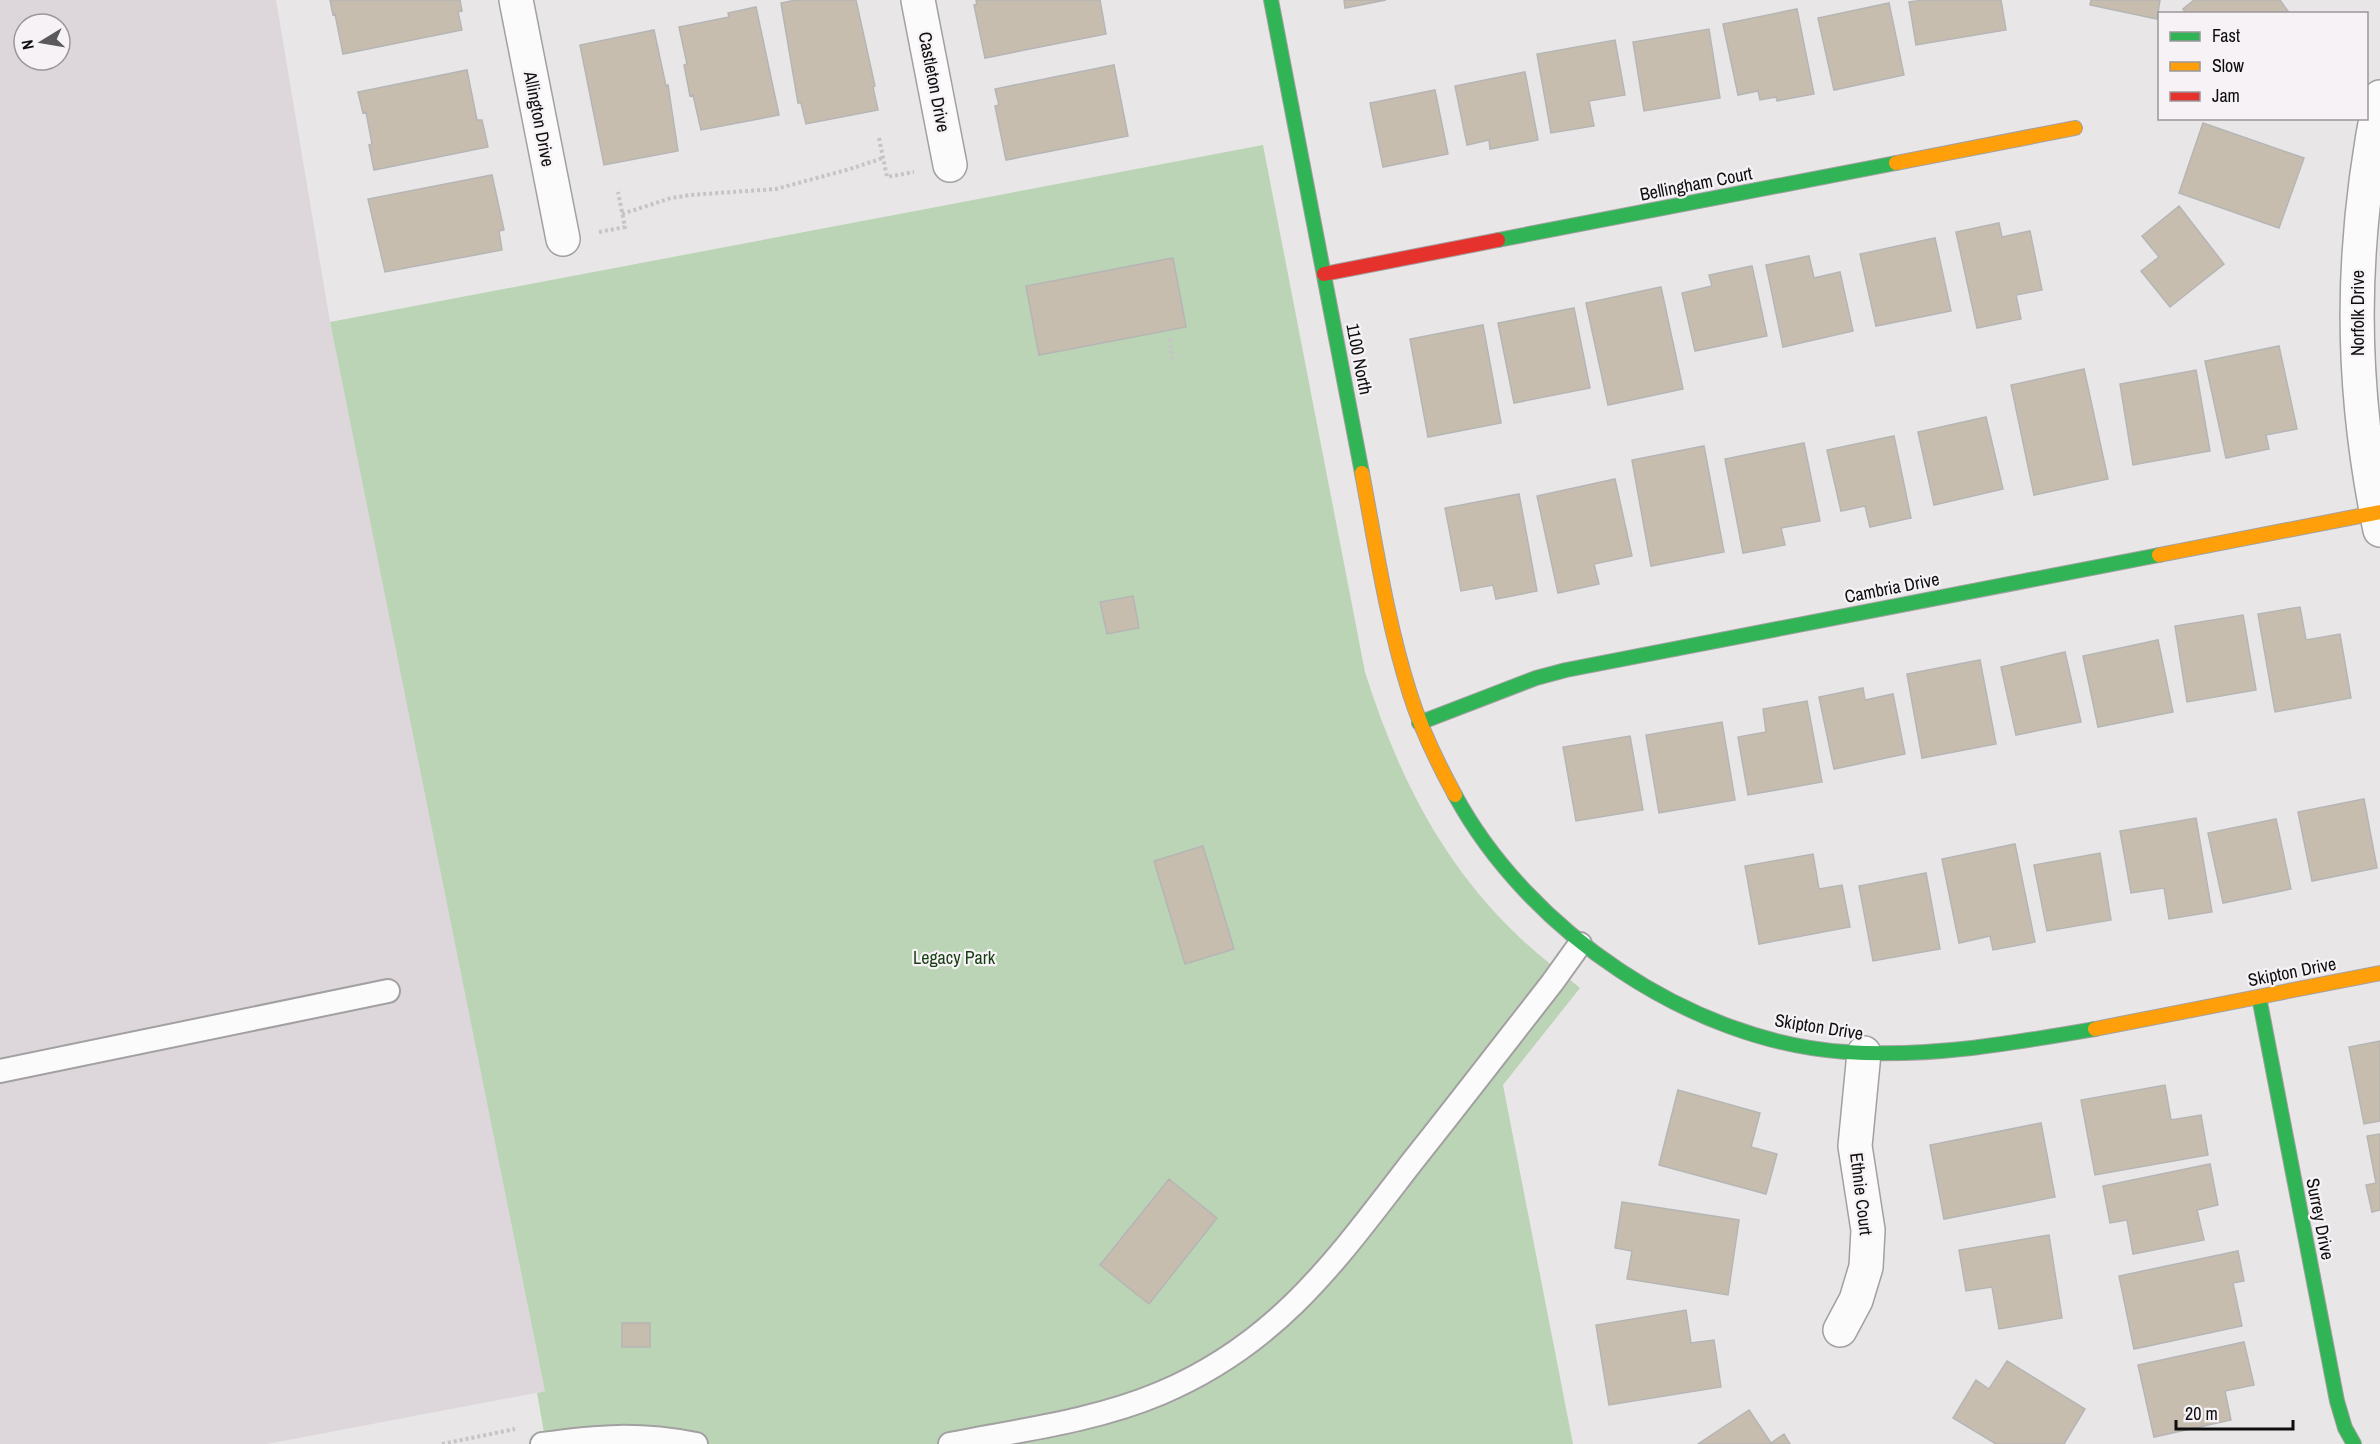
<svg xmlns="http://www.w3.org/2000/svg" width="2380" height="1444" font-family="'Archivo Narrow',sans-serif">
  <rect width="100%" height="100%" fill="#e8e6e7"/>
  <!-- built -->
  <path fill="#ddd7dc" fill-rule="evenodd" d="M0,0H276L330,322L546,1391L267,1444H0ZM24,24H60V60H24Z"/>
  <!-- green -->
  <path fill="#bbd4b6" d="M1263,145L1365,672C1396,770 1439,859 1514,932C1534,952 1558,970 1580,988L1503,1085L1573,1444H546L537,1393L545,1391L330,322Z"/>
  <!-- building -->
  <path fill="#c7bdae" stroke="#b6b5b5" stroke-width="1.5" d="M330,0H460L462,11L458,12L462,30L343,54L335,14L333,15Z
    M796,0H856L875,86L873,87L878,110L806,124L801,103H798L781,3Z
    M976,0H1100L1106,34L985,58L974,5L977,4Z
    M1344,0H1386L1345,8Z
    M1924,0H2001L2006,30L1916,45L1909,2Z
    M2091,0H2160L2157,19L2090,5Z
    M2194,0H2280L2290,14H2186L2183,9Z
    M1889,3L1904,75L1834,90L1818,18Z
    M756,7L779,115L701,130L693,95L690,96L684,65L687,64L679,27L729,17L728,13Z
    M1797,9L1814,94L1777,101L1776,97L1760,100L1758,91L1738,95L1723,24Z
    M1709,29L1720,98L1644,111L1633,42Z
    M654,30L666,86L668,85L678,151L604,165L580,45Z
    M1615,40L1625,95L1589,101L1594,126L1551,133L1537,54Z
    M1114,65L1128,136L1006,160L995,106L999,105L995,89Z
    M467,70L477,120H482L488,147L374,170L369,145L372,144L366,112L363,113L358,92Z
    M1525,72L1538,140L1490,149L1489,140L1467,145L1455,86Z
    M1435,90L1448,154L1383,167L1370,103Z
    M2203,123L2304,158L2279,228L2179,193Z
    M492,175L504,230L499,231L502,250L385,272L368,199Z
    M2179,206L2224,264L2170,307L2141,271L2159,257L2142,236Z
    M1999,223L2002,237L2030,231L2042,290L2016,295L2021,319L1977,328L1956,232Z
    M1935,238L1951,311L1876,326L1860,254Z
    M1809,256L1814,278L1840,272L1853,331L1783,347L1766,265Z
    M1173,258L1186,327L1039,355L1026,286Z
    M1752,266L1767,336L1695,351L1682,293L1712,286L1709,275Z
    M1661,287L1683,389L1608,405L1586,303Z
    M1574,308L1590,388L1514,403L1498,323Z
    M1483,325L1501,423L1428,437L1410,339Z
    M2279,346L2297,429L2266,435L2269,449L2226,458L2205,361Z
    M2084,369L2108,479L2034,495L2011,385Z
    M2196,370L2210,451L2133,465L2120,384Z
    M1986,417L2003,489L1934,505L1918,432Z
    M1894,436L1911,518L1870,527L1865,506L1841,511L1827,450Z
    M1804,443L1820,521L1781,528L1785,545L1743,553L1725,459Z
    M1704,446L1724,552L1651,566L1632,460Z
    M1615,479L1632,556L1594,564L1599,584L1558,593L1537,496Z
    M1519,494L1537,591L1496,599L1493,585L1461,591L1445,508Z
    M1133,596L1139,628L1107,634L1100,602Z
    M2300,607L2306,640L2340,634L2351,698L2275,712L2258,614Z
    M2243,615L2256,690L2187,702L2175,626Z
    M2158,640L2173,712L2098,727L2083,656Z
    M2065,652L2081,722L2016,735L2001,667Z
    M1980,660L1996,744L1922,758L1907,674Z
    M1863,688L1865,700L1893,694L1905,754L1834,769L1819,697Z
    M1807,701L1822,782L1748,795L1738,737L1766,732L1763,709Z
    M1722,722L1735,800L1659,813L1646,735Z
    M1630,736L1643,810L1576,821L1563,747Z
    M2364,799L2377,868L2312,881L2298,812Z
    M2196,818L2212,912L2169,919L2164,888L2131,893L2120,831Z
    M2276,819L2291,889L2223,903L2208,833Z
    M2015,844L2035,942L1993,950L1990,936L1959,943L1942,859Z
    M1203,846L1234,949L1185,964L1154,861Z
    M2100,853L2111,920L2047,931L2034,865Z
    M1813,854L1819,889L1842,885L1850,927L1759,944L1745,866Z
    M1926,873L1940,949L1873,961L1859,886Z
    M2380,1041V1121L2364,1124L2349,1047Z
    M2165,1085L2171,1120L2201,1115L2208,1155L2095,1175L2081,1100Z
    M1678,1090L1760,1113L1751,1147L1777,1154L1766,1194L1659,1165Z
    M2041,1123L2055,1197L1944,1219L1930,1145Z
    M2380,1134V1210L2372,1212L2366,1185L2376,1183L2367,1136Z
    M2210,1164L2218,1205L2197,1210L2204,1240L2133,1254L2127,1220L2110,1223L2103,1186Z
    M1169,1179L1217,1218L1149,1304L1100,1265Z
    M1622,1202L1739,1220L1728,1295L1627,1279L1632,1251L1615,1248Z
    M2049,1235L2062,1318L1999,1329L1992,1287L1966,1291L1959,1250Z
    M2238,1251L2244,1281L2233,1283L2242,1326L2134,1349L2119,1276Z
    M1686,1310L1691,1343L1714,1340L1721,1387L1609,1405L1596,1325Z
    M622,1323H650V1347H622Z
    M2244,1342L2254,1385L2225,1391L2231,1420L2154,1437L2138,1365Z
    M2007,1361L2085,1409L2064,1444H1996L1953,1418L1976,1380L1989,1389Z
    M1749,1410L1771,1443L1784,1434L1790,1444H1698Z"/>
  <g fill="none" stroke-linecap="round" stroke-linejoin="round">
    <!-- lane casing -->
    <g stroke="#a2a0a1" stroke-width="26">
      <path id="lane" d="M0,1071L388,991
        M542,1444C598,1436 639,1433 696,1444
        M950,1444C1021,1430 1095,1421 1161,1393C1279,1343 1337,1259 1412,1162C1459,1103 1505,1043 1552,983L1580,944"/>
    </g>
    <!-- street casing -->
    <g stroke="#a2a0a1" stroke-width="36">
      <path id="street" d="M516,0L563,239
        M918,0L950,165
        M2380,97C2350,246 2349,381 2380,530
        M1840,1330L1856,1300L1866,1267L1868,1230L1855,1146L1864,1053"/>
    </g>
    <!-- fast casing -->
    <g stroke="#a2a0a1" stroke-width="16">
      <path id="fast" d="M1271,0L1362,473
        M1498,240L1896,163
        M1419,723L1536,678L1566,670L2159,555
        M1455,795C1528,930 1691,1042 1846,1052C1929,1058 2014,1043 2095,1029
        M2259,997L2337,1401L2345,1428L2354,1444"/>
    </g>
    <!-- slow casing -->
    <g stroke="#a2a0a1" stroke-width="16">
      <path id="slow" d="M1896,163L2075,128
        M1362,473C1376,547 1387,622 1410,694C1421,729 1437,762 1455,795
        M2159,555L2380,512
        M2095,1029L2380,973"/>
    </g>
    <!-- jam casing -->
    <g stroke="#a2a0a1" stroke-width="16">
      <path id="jam" d="M1324,274L1498,240"/>
    </g>
    <!-- path -->
    <path stroke="#c6c5c6" stroke-width="4" stroke-dasharray="3 3" stroke-linecap="butt" d="M879,138L887,177L914,172
      M622,214L671,198L690,195L776,189L850,169L883,158
      M599,232L625,227L618,192
      M1169,339L1173,361
      M442,1444L515,1429"/>
    <!-- lane -->
    <use href="#lane" stroke="#fcfbfb" stroke-width="22"/>
    <!-- street -->
    <use href="#street" stroke="#fcfbfb" stroke-width="33"/>
    <!-- fast -->
    <use href="#fast" stroke="#30b455" stroke-width="14"/>
    <!-- slow -->
    <use href="#slow" stroke="#ff9f0a" stroke-width="14"/>
    <!-- jam -->
    <use href="#jam" stroke="#e5322d" stroke-width="14"/>
  </g>
  <g text-anchor="middle" stroke-width="4.5" stroke-linejoin="round" paint-order="stroke">
    <!-- street labels -->
    <g font-size="18" fill="#0f0e0f" stroke="#f6f2f6">
      <text transform="translate(934 82) rotate(79)" y="6">Castleton Drive</text>
      <text transform="translate(539 119) rotate(79)" y="6">Allington Drive</text>
      <text transform="translate(1696 184) rotate(-11)" y="6">Bellingham Court</text>
      <text transform="translate(2358 313) rotate(-90)" y="6">Norfolk Drive</text>
      <text transform="translate(1359 359) rotate(79)" y="6">1100 North</text>
      <text transform="translate(1892 588) rotate(-11)" y="6">Cambria Drive</text>
      <text transform="translate(2292 972) rotate(-11)" y="6">Skipton Drive</text>
      <text transform="translate(1819 1027) rotate(9)" y="6">Skipton Drive</text>
      <text transform="translate(1861 1194) rotate(83)" y="6">Ethnie Court</text>
      <text transform="translate(2320 1219) rotate(79)" y="6">Surrey Drive</text>
    </g>
    <!-- park labels -->
    <g font-size="18" fill="#183f11" stroke="#f6f2f6">
      <text x="954" y="964">Legacy Park</text>
    </g>
  </g>
  <!-- legend -->
  <rect x="2158" y="12" width="210" height="108" fill="#f6f2f6" stroke="#9a979a" stroke-width="1.5"/>
  <rect x="2170" y="32" width="30" height="9" fill="#30b455" stroke="#9a979a" stroke-width="1.5"/>
  <text x="2212" y="42" font-size="18" fill="#0f0e0f">Fast</text>
  <rect x="2170" y="62" width="30" height="9" fill="#ff9f0a" stroke="#9a979a" stroke-width="1.5"/>
  <text x="2212" y="72" font-size="18" fill="#0f0e0f">Slow</text>
  <rect x="2170" y="92" width="30" height="9" fill="#e5322d" stroke="#9a979a" stroke-width="1.5"/>
  <text x="2212" y="102" font-size="18" fill="#0f0e0f">Jam</text>
  <!-- north arrow -->
  <g transform="translate(42 42) rotate(259)"><circle r="28" fill="#f6f2f6" stroke="#9a979a" stroke-width="1.5"/>
  <path d="M0-4.5L10 22L0 15L-10 22Z" fill="#5b5a5b"/>
  <text y="-9" font-size="16" font-weight="bold" text-anchor="middle" fill="#0f0e0f">N</text>
  </g>
  <!-- scale -->
  <path d="M2176 1420v9h117v-9" fill="none" stroke="#0f0e0f" stroke-width="3"/>
  <text x="2185" y="1420" font-size="18" fill="#0f0e0f" stroke="#f6f2f6" stroke-width="4.5" paint-order="stroke">20 m</text>
</svg>
